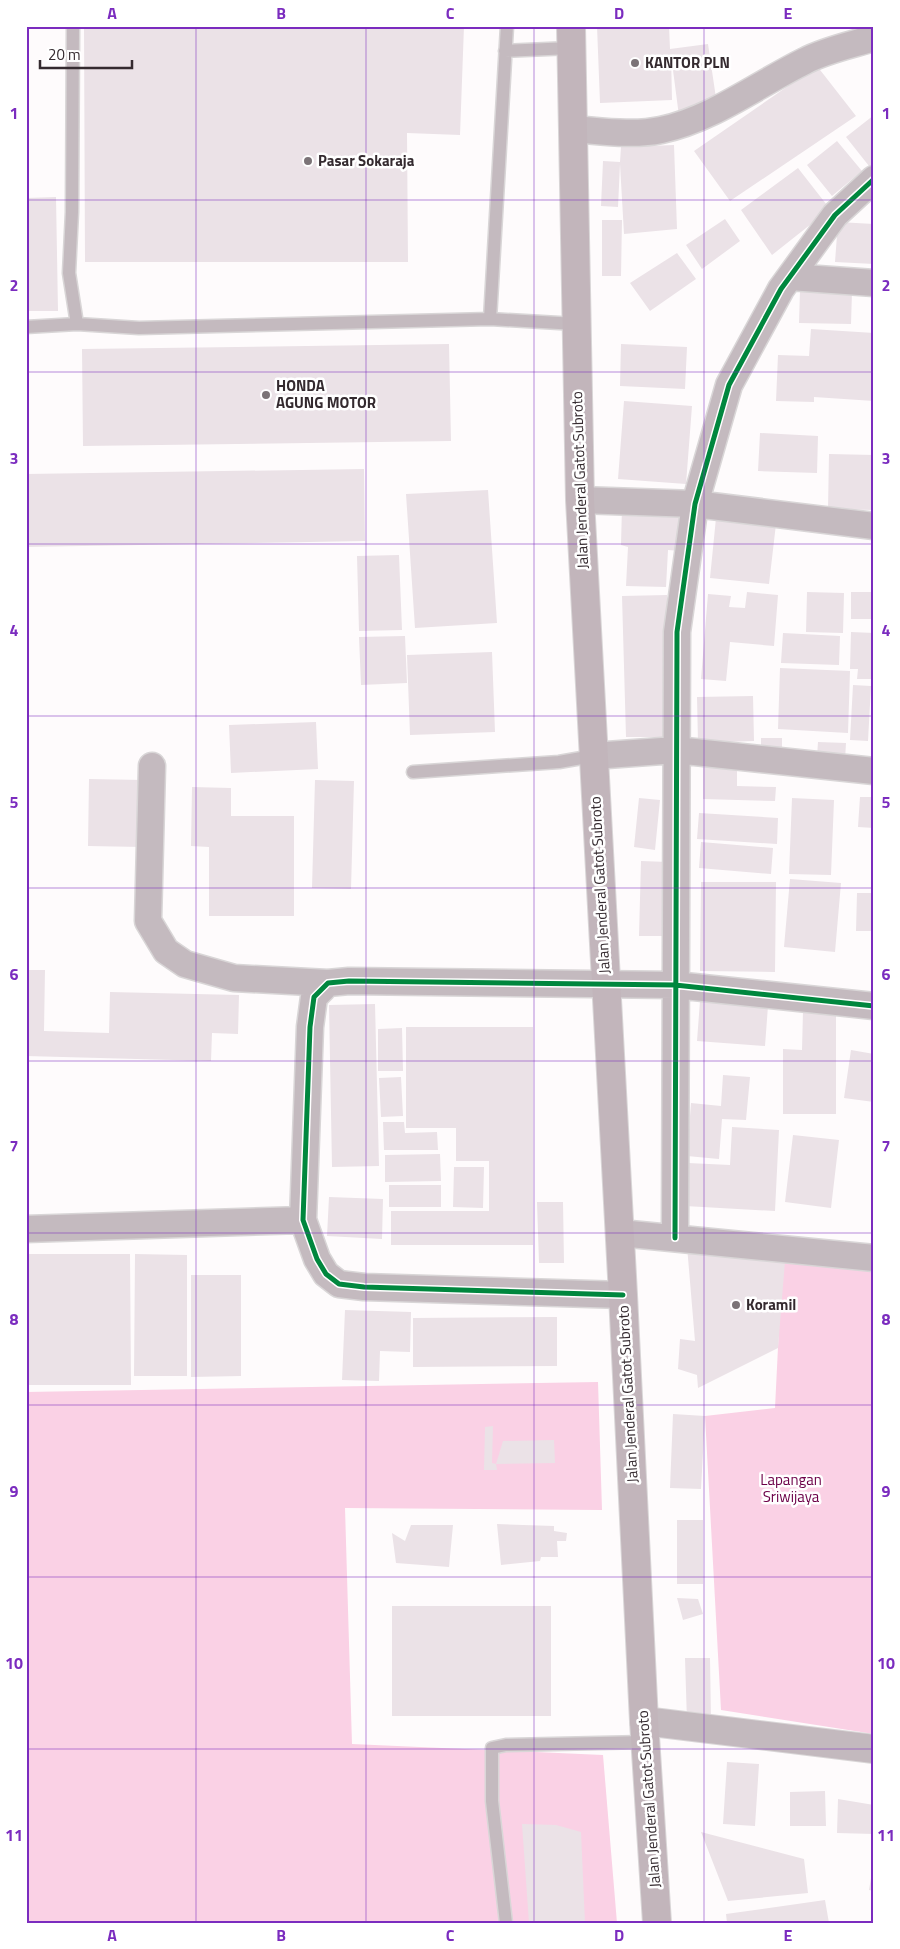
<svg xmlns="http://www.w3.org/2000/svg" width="900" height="1949" font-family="'Titillium Web',sans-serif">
  <rect width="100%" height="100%" fill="#fefbfc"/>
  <!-- green -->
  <path fill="#fad1e5" d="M783,1246L874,1258V1734L721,1710L705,1416L775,1408Z
    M598,1382L602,1510L345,1508L352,1744L603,1755L617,1923H26V1392Z"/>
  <!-- building -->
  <path fill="#ebe2e7" d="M84,26H464L460,135L407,133L408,262H85Z
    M597,26H669L670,49L708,44L716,98L704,100L705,112L679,116L671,55L672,100L600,103Z
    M817,66L856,116L730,201L694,151Z
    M874,115V163L869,166L846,137Z
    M837,141L862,171L832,196L807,165Z
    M674,145L677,229L624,234L620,164L618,207L601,206L603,161L620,162L621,147Z
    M798,168L830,209L772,255L741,210Z
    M56,197L58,311H26V198Z
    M725,219L740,241L702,269L686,245Z
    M602,220H622L621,276H602Z
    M838,222L874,224V264L835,262Z
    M677,253L696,279L650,311L630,283Z
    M800,291L852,292L851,324L799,323Z
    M811,329L874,333V401L814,397V402L776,401L778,355L809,356Z
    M449,344L451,441L83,446L82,349Z
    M621,344L687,347L685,389L620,386Z
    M624,401L692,406L686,484L618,479Z
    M760,433L818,436L817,473L758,471Z
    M829,454L874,455V510L828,509Z
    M364,469L365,541L26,547V474Z
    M488,490L497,623L415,628L406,494Z
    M622,507L683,509L681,551L668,550L666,587L626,586L628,547L621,545Z
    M716,518L776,524L769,584L710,578Z
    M399,555L402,630L359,631L357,556Z
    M747,592L778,595L774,646L730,642L726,681L701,679L708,594L731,596L729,607L745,608Z
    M807,592L844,593L843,633L806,632Z
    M851,592H874V619H851Z
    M667,595L670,737H626L622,596Z
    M851,632L874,633V679H857L858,669H850Z
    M783,633L840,636L839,665L781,663Z
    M405,636L407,683L361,685L359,637Z
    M492,652L495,732L410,735L407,655Z
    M780,668L850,671L848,733L778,729Z
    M853,685L871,686L868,741L850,740Z
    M753,696L754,741L698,743L697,697Z
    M316,722L318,769L231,773L229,725Z
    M761,738H782V752L761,753Z
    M818,742L846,743L845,760L817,757Z
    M703,765L737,766V786L776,787L775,801L703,799Z
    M89,779L143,780L142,847L88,846Z
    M315,780L354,781L351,889L312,888Z
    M192,787L231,788V816H294V916H209V847L191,846Z
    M860,797H874V828L858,827Z
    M639,798L660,800L655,850L634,847Z
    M792,798L834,800L831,875L789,874Z
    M699,813L778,818L777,844L697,839Z
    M701,842L773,848L771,874L699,868Z
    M641,861L668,862L665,936H639Z
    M790,879L841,883L835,952L784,947Z
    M701,882H776L775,972L700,971Z
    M857,893H874V931H856Z
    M26,970H45L44,1031L109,1033L110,992L239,995L238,1034L212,1033L211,1061L26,1056Z
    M700,1001L768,1006L765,1046L697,1041Z
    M375,1004L379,1166L332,1167L329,1005Z
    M803,1011H836V1114H783V1049L802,1050Z
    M406,1027H533V1245H391V1211H489V1161H456V1128H406Z
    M402,1028L403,1071H378V1029Z
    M851,1050L874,1054V1102L844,1098Z
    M723,1075L750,1077L746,1120L722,1119L719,1159L687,1156L691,1103L721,1106Z
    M401,1077L403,1116L381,1117L379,1078Z
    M383,1122H404L405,1133L437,1132L438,1150H384Z
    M732,1127L779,1130L775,1211L685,1206L688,1163L730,1165Z
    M793,1135L839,1140L831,1208L785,1202Z
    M440,1154L441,1181L385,1182V1155Z
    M454,1167H484L483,1208L453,1207Z
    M389,1185H441V1207H389Z
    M329,1197L383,1199L382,1239L327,1236Z
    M537,1202H563L564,1263H539Z
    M687,1246L785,1261L778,1348L698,1388L697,1375L678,1369L680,1339L695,1341Z
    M26,1254H130L131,1385H26Z
    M135,1254L187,1255V1376H134Z
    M191,1275H241V1376L191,1377Z
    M345,1310L411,1312L410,1352L380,1351L379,1381L342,1380Z
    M557,1317V1366L413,1367V1318Z
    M673,1414L705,1416L701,1489L670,1488Z
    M493,1426L492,1463L496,1464L497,1470H484L485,1427Z
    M554,1440L555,1463L496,1464L503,1441Z
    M677,1520H703V1584H677Z
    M497,1524L554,1526V1531L567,1533L566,1541H557L558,1557H541L540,1561L501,1565Z
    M411,1525H453L449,1567L396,1563L392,1533L405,1541Z
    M677,1598L698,1599L703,1614L683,1620Z
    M392,1606H551V1716H392Z
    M685,1658H710L711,1722H687Z
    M727,1762L759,1764L755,1826L723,1824Z
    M825,1791L826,1826H790V1792Z
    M838,1799L874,1805V1834L837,1833Z
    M522,1824L556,1825L581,1832L585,1923H529Z
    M701,1832L804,1859L808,1893L728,1901Z
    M873,1866H874V1891L869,1890Z
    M825,1900L829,1923H727L726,1914Z"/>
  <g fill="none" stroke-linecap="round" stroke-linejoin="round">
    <!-- lane casing -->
    <g stroke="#d9d6d7" stroke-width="15">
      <path id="lane" d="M73,26L72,212L69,273L77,324
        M505,51L571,48
        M490,319L507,26
        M26,327L77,324L139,328L490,319L576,324
        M413,772L559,762L593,756
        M506,1923L492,1801V1748L506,1745L645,1742"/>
    </g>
    <!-- street casing -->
    <g stroke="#d9d6d7" stroke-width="29">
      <path id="street" d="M573,129C601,131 633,136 661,130C713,119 758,84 805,61C826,50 851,45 874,38
        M790,277L874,283
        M580,500L695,504L874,526
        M593,756L676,750L874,771
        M152,766L148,921L166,951L185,964L234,978L328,983
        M26,1229L303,1220
        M620,1233L874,1258
        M675,1238L677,632L695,504L729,385L781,289L835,215L874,179
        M623,1295L364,1287L339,1284L326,1274L317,1259L303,1220L310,1027L314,997L328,983L349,981L675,985L874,1006"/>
    </g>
    <!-- secondary casing -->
    <g stroke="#d9d6d7" stroke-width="30">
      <path id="secondary" d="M644,1721L874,1749"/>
    </g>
    <!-- highway casing -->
    <g stroke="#d9d6d7" stroke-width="30">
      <path id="highway" d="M571,26L580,500L623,1295L644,1721L657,1923"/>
    </g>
    <!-- lane -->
    <use href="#lane" stroke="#c4babf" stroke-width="12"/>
    <!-- street -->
    <use href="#street" stroke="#c4babf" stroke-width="26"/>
    <!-- secondary -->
    <use href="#secondary" stroke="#c3b9be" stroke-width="28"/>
    <!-- highway -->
    <use href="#highway" stroke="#c2b5bb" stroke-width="28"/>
    <!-- cycleway casing -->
    <g stroke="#fff" stroke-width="8">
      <path id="cycleway" d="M675,1238L677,632L695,504L729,385L781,289L835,215L874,179
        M623,1295L364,1287L339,1284L326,1274L317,1259L303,1220L310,1027L314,997L328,983L349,981L675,985L874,1006"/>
    </g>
    <!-- cycleway -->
    <use href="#cycleway" stroke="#00873e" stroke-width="5"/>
  </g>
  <!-- grid -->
  <path fill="none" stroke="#7b2cbf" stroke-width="1" stroke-opacity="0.55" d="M196,26V1923M366,26V1923M534,26V1923M704,26V1923M26,200H874M26,372H874M26,544H874M26,716H874M26,888H874M26,1061H874M26,1233H874M26,1405H874M26,1577H874M26,1749H874"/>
  <!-- markers -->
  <g fill="#7b7377" stroke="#fff" stroke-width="2">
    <circle cx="635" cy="63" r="5"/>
    <circle cx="308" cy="161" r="5"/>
    <circle cx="266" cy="395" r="5"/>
    <circle cx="736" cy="1305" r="5"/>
  </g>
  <g text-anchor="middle" stroke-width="5" stroke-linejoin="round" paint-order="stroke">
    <!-- poi labels -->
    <g font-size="15" font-weight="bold" fill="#342a2f" stroke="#fff" text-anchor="start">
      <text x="645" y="68">KANTOR PLN</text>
      <text x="318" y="166">Pasar Sokaraja</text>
      <text x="276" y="391">HONDA<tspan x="276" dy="17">AGUNG MOTOR</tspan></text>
      <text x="746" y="1310">Koramil</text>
    </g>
    <!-- street labels -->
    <g font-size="15" fill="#342a2f" stroke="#fff">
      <text transform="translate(580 480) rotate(-92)" y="5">Jalan Jenderal Gatot Subroto</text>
      <text transform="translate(600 885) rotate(-93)" y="5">Jalan Jenderal Gatot Subroto</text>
      <text transform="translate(628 1394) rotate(-93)" y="5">Jalan Jenderal Gatot Subroto</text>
      <text transform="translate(649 1799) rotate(-94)" y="5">Jalan Jenderal Gatot Subroto</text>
    </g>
    <!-- park labels -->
    <g font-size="15" fill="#6c0048" stroke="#fff">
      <text x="791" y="1485">Lapangan<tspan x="791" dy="17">Sriwijaya</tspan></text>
    </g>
  </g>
  <!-- border -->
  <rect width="900" height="1949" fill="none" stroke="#ffffff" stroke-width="55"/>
  <!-- scale -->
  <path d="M40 60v8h92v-8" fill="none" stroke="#342a2f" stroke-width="2.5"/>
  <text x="48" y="60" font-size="15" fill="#342a2f" stroke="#ffffff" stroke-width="4" paint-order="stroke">20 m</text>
  <rect x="28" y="28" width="844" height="1894" fill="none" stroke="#7b2cbf" stroke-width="2"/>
  <g font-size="16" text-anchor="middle" font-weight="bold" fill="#7b2cbf">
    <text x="112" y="19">A</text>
    <text x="281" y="19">B</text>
    <text x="450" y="19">C</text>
    <text x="619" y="19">D</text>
    <text x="788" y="19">E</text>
    <text x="14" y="119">1</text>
    <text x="886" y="119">1</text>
    <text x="14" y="291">2</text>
    <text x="886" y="291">2</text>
    <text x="14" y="464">3</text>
    <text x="886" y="464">3</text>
    <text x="14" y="636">4</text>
    <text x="886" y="636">4</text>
    <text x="14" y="808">5</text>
    <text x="886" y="808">5</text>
    <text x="14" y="980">6</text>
    <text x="886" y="980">6</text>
    <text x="14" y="1152">7</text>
    <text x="886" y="1152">7</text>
    <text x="14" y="1325">8</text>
    <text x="886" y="1325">8</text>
    <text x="14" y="1497">9</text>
    <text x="886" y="1497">9</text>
    <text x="14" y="1669">10</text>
    <text x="886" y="1669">10</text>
    <text x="14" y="1841">11</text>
    <text x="886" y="1841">11</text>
    <text x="112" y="1941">A</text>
    <text x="281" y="1941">B</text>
    <text x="450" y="1941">C</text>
    <text x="619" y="1941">D</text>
    <text x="788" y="1941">E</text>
  </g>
</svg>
